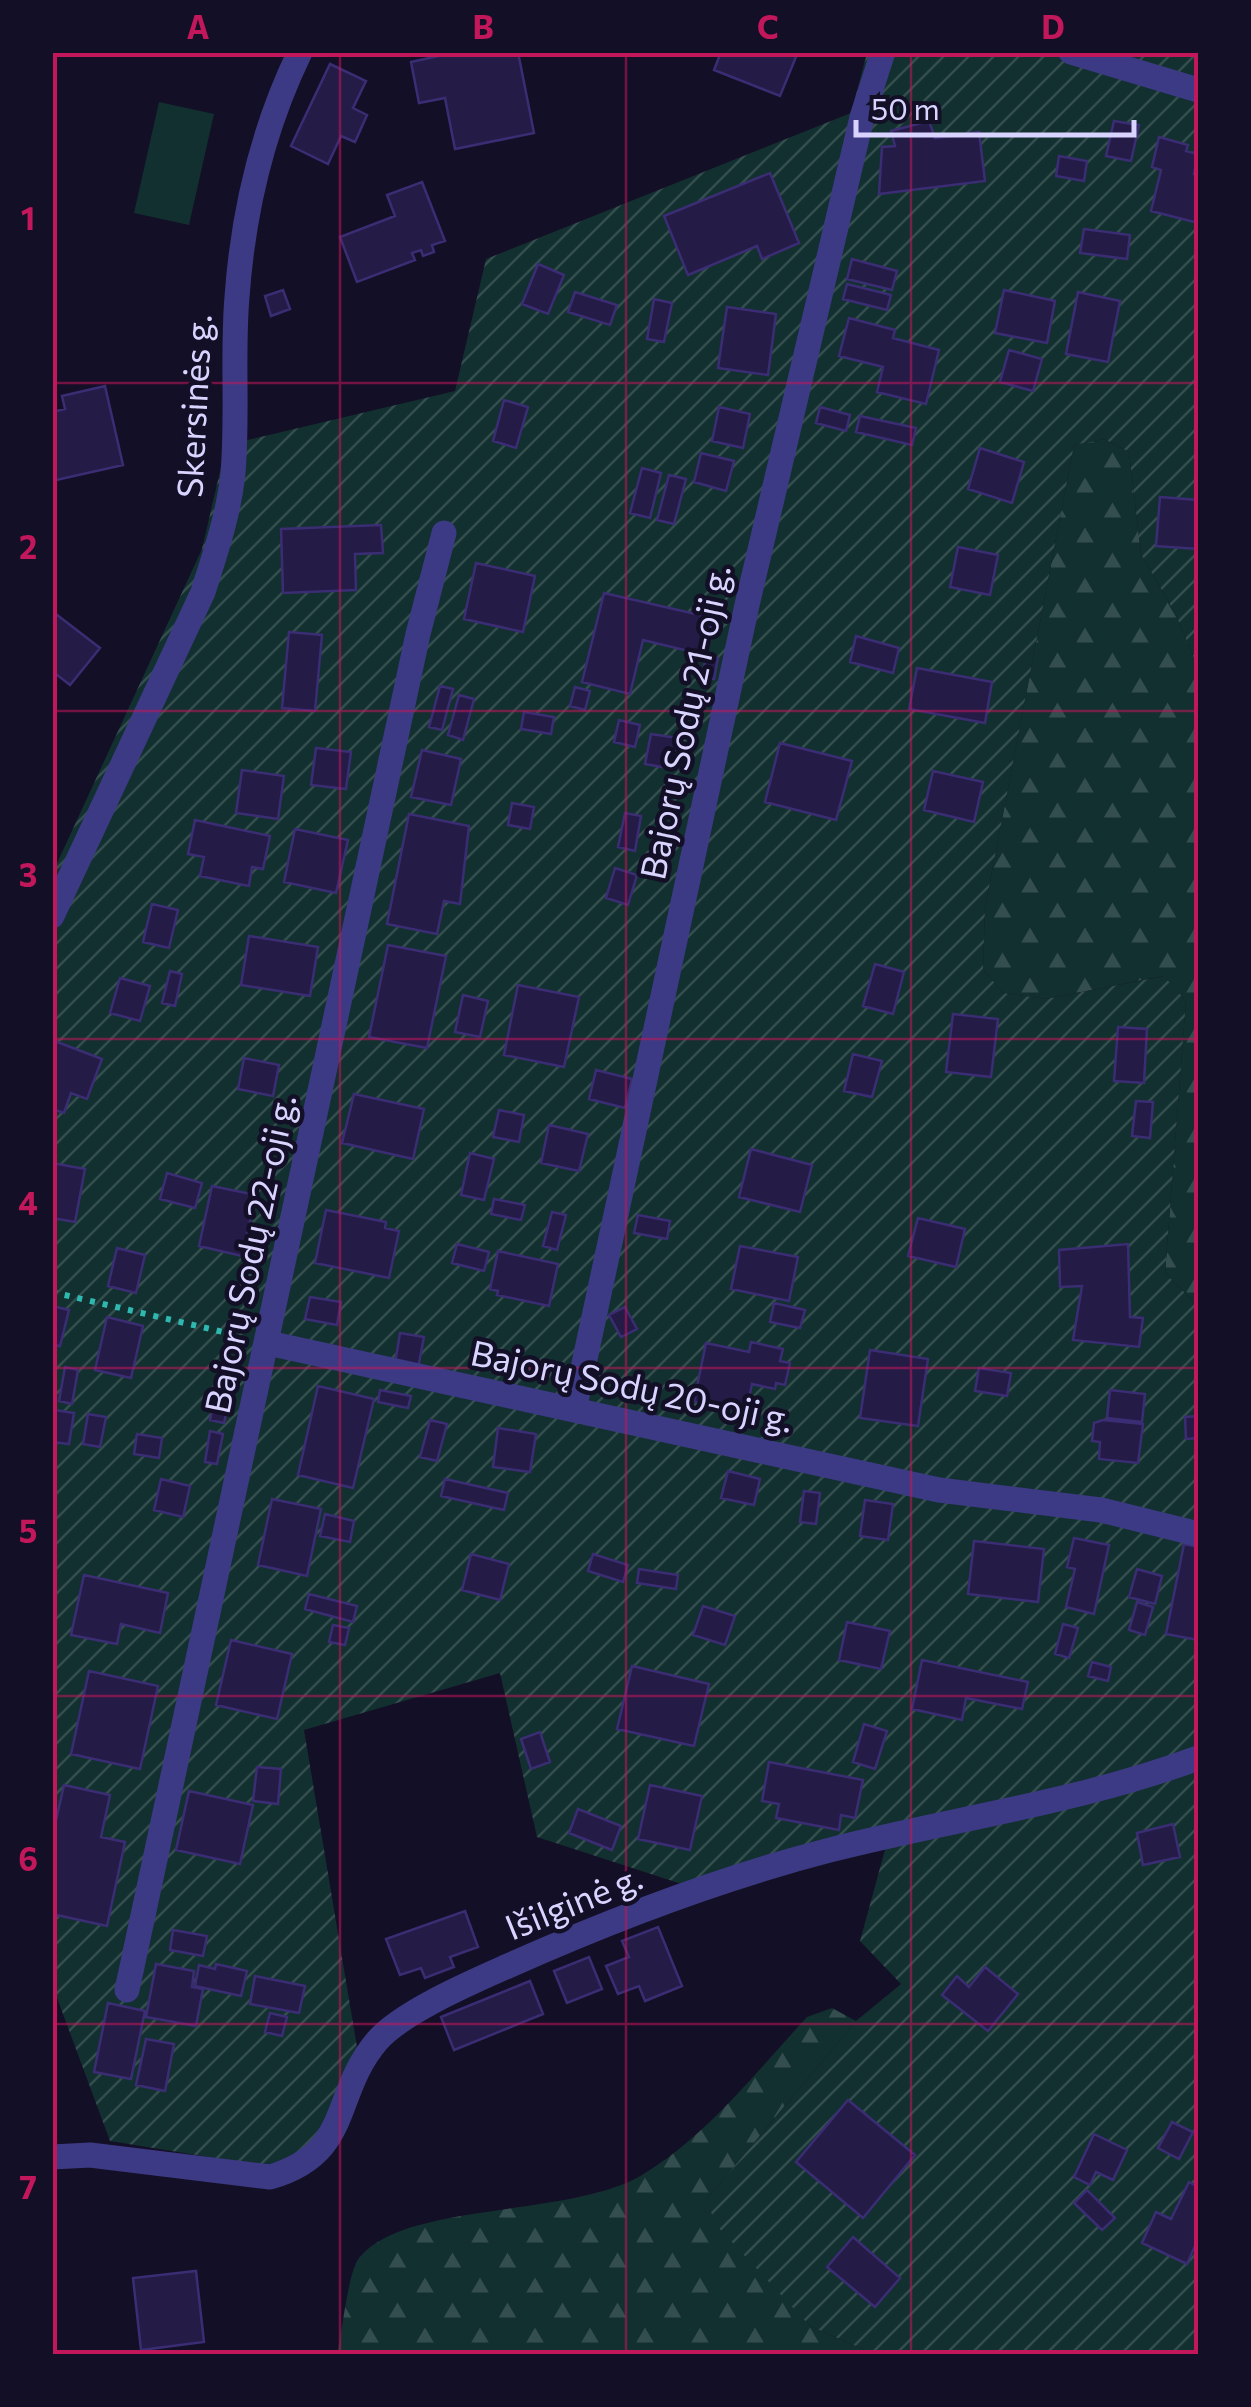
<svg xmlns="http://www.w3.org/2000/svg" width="1251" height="2407" font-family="Commissioner,sans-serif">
  <defs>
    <pattern id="forest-firs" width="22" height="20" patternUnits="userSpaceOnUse" patternTransform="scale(2.5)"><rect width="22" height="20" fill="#12302f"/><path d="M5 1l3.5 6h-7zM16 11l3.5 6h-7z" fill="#344d4e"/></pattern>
    <pattern id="garden-furrows" width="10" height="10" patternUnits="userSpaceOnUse" patternTransform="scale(2.5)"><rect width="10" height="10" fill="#12302f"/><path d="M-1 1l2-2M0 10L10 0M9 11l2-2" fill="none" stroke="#344d4e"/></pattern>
  </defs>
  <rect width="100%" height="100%" fill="#130f26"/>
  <!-- forest -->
  <path fill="url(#forest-firs)" d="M1104,439L1129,452L1141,554L1176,615L1198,668V1306L1165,1273L1186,1001L1163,976L1046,999L1003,993L983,969L985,908L1074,445Z
    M832,2008L856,2021L707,2199L810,2326L874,2354H337C342,2334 348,2272 359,2258C404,2201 570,2218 642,2175C707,2136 756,2072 807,2017Z"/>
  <!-- garden -->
  <path fill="url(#garden-furrows)" d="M1193,52L1198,54V668L1176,615L1141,554L1129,452L1104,439L1074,445L985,908L983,969L1003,993L1046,999L1164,976L1186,1001L1165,1273L1198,1306V2354H874L810,2326L715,2224L707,2199L856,2021L901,1984L860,1941L889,1835L700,1890L537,1837L500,1673L304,1730L359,2059L321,2131L307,2148L287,2159L263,2166L110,2141L53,1987V872L202,549L226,445L455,391L486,259L851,113L867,53Z"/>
  <!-- pitch -->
  <path fill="#12302f" d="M159,102L214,114L189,225L134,213Z"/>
  <!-- building -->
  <path fill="#241b47" stroke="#3b2d73" stroke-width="2.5" d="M457,52H518L534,133L455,149L445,98L419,103L411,62Z
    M721,52H798L780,96L714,70Z
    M330,64L366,81L353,108L367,115L355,142L341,136L328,164L291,146Z
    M929,121L935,138L979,132L985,181L879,194L882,147L895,146L891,131Z
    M1114,121L1139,125L1131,161L1106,156Z
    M1159,137L1188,145L1186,151L1198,154L1194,174L1198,175V223L1151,211L1161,170L1152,167Z
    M1059,156L1087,161L1084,181L1056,176Z
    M770,173L799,243L762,259L757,246L688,275L664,216Z
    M422,182L445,241L432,245L434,252L423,256L421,250L412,253L415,260L357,282L340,237L395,216L387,195Z
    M1084,229L1130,235L1127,259L1080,253Z
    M852,259L897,271L892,290L847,279Z
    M538,264L564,275L548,314L522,304Z
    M847,284L891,295L887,310L843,299Z
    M283,290L290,309L271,316L265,296Z
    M1004,290L1055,301L1047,343L995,333Z
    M575,292L617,305L610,325L568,312Z
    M1078,292L1120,301L1108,362L1066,354Z
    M654,299L672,303L664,342L647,339Z
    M727,307L776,314L768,375L718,368Z
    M849,318L895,330L893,338L939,350L926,404L877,392L883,367L839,356Z
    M1009,350L1042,359L1033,391L1000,382Z
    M105,386L123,465L52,481V412L65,409L62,396Z
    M504,400L528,407L516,448L493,441Z
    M719,407L750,414L743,448L712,441Z
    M820,407L850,415L846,431L816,423Z
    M860,416L916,428L912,445L856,432Z
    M980,448L1024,462L1012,503L968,489Z
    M701,453L734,461L726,491L694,482Z
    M642,468L661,473L650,518L630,513Z
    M669,475L686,479L674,524L657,520Z
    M1160,497L1198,500V549L1156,546Z
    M381,525L383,553L355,554L356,590L283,593L281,529Z
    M958,547L998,555L990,595L950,587Z
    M476,563L535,576L523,632L464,619Z
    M604,593L713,618L705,655L643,640L630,694L582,682Z
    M52,611L100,648L70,685L52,671Z
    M289,632L322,635L315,711L282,708Z
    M856,636L899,648L893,673L850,662Z
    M706,656L718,658L714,679L702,677Z
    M917,668L992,682L985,723L909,709Z
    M440,686L453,689L442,730L429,727Z
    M575,687L590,691L585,710L570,706Z
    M459,695L474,699L463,740L448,735Z
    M524,712L554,717L551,734L521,729Z
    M619,720L640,725L635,747L614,742Z
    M651,734L678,738L673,769L645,764Z
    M780,743L852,761L836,820L765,802Z
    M316,748L351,752L346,789L311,785Z
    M422,750L461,759L451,805L411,797Z
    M242,770L284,776L278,819L236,813Z
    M933,771L983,782L974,822L924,810Z
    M512,803L534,807L530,829L508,825Z
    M625,813L641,816L635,851L618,847Z
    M409,814L469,826L460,904L444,901L437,934L387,924Z
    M195,820L270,836L263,869L252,867L249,886L200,876L204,857L188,854Z
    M295,829L348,840L336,893L284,882Z
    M615,868L637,875L628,905L606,898Z
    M152,904L178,910L169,948L143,942Z
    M249,936L318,947L310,996L241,985Z
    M388,945L446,956L427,1048L369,1037Z
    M875,964L904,972L893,1014L863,1006Z
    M170,971L182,974L175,1006L162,1003Z
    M120,978L150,986L140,1021L110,1013Z
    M518,985L579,997L564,1067L504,1055Z
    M463,995L488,1001L480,1037L455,1032Z
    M953,1014L998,1019L991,1077L946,1072Z
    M1118,1027L1147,1029L1144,1083L1114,1081Z
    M52,1040L102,1059L87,1099L71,1093L64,1113L52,1109Z
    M853,1054L882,1061L872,1097L844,1091Z
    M244,1058L279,1065L273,1096L238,1089Z
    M596,1070L632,1079L625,1108L589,1099Z
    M354,1094L424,1109L413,1159L342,1143Z
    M1136,1101L1153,1102L1150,1138L1132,1136Z
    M499,1110L524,1115L519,1142L493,1137Z
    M549,1125L588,1134L579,1171L541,1163Z
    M751,1149L812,1165L800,1212L739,1197Z
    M470,1153L494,1159L484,1200L461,1195Z
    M52,1163L85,1169L75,1222L52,1218Z
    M167,1173L202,1183L195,1208L160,1199Z
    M212,1186L256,1195L242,1256L199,1246Z
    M494,1199L525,1205L521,1220L491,1214Z
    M326,1210L386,1222L385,1228L399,1231L389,1278L315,1263Z
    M552,1212L566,1215L557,1250L543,1246Z
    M638,1215L670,1221L667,1239L634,1233Z
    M918,1218L965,1229L956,1267L908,1256Z
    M457,1244L489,1252L484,1271L452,1263Z
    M1128,1244L1130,1317L1143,1318L1139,1347L1073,1340L1082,1286L1060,1287L1059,1250Z
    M740,1246L798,1257L789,1301L731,1289Z
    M117,1248L145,1255L136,1293L108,1286Z
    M498,1251L558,1264L549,1306L497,1295L498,1291L490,1289Z
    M310,1297L341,1302L337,1325L305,1319Z
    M774,1303L805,1310L800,1328L770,1322Z
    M52,1306L69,1310L60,1346L52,1345Z
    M625,1307L637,1329L621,1337L609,1315Z
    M107,1317L143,1326L131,1378L95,1370Z
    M400,1333L424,1337L418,1368L395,1364Z
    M751,1342L783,1349L780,1361L790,1363L785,1385L776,1383L775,1389L752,1384L746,1412L694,1401L706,1343L749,1352Z
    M870,1350L928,1359L918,1426L860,1418Z
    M65,1367L78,1370L72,1404L59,1401Z
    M979,1368L1011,1373L1007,1396L975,1391Z
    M218,1385L232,1388L224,1423L210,1420Z
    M318,1386L374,1399L353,1488L298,1475Z
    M380,1390L411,1396L408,1408L378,1402Z
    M1110,1390L1145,1394L1142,1422L1107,1418Z
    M55,1410L74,1413L69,1444L52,1442Z
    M88,1414L106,1417L100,1447L83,1444Z
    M1198,1416V1438L1186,1439L1185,1417Z
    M430,1420L447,1424L437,1461L420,1457Z
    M1103,1420L1143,1424L1138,1463L1099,1459L1100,1442L1092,1441L1094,1423Z
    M498,1428L536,1434L530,1472L493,1467Z
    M210,1431L223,1434L217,1464L205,1462Z
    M137,1434L162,1438L159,1458L134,1454Z
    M728,1471L760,1479L754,1505L721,1498Z
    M161,1479L190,1486L183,1517L154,1510Z
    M445,1479L508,1493L504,1510L441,1496Z
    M804,1491L820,1493L816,1524L800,1522Z
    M272,1499L321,1509L307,1576L258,1565Z
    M865,1500L893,1504L888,1540L860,1536Z
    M325,1514L354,1521L350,1542L320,1536Z
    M1074,1538L1109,1545L1094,1614L1066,1607L1075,1569L1067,1567Z
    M974,1541L1044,1549L1038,1602L968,1594Z
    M1184,1544L1198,1547V1640L1166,1634Z
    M471,1554L509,1564L500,1600L462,1590Z
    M593,1554L628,1565L623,1582L588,1571Z
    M639,1569L678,1575L676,1589L637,1583Z
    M1137,1569L1162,1576L1155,1604L1129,1597Z
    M84,1575L168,1593L160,1633L121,1624L117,1644L71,1635Z
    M309,1594L357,1606L353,1622L305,1609Z
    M1137,1602L1153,1607L1145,1635L1129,1630Z
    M703,1606L735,1616L725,1645L693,1635Z
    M847,1622L890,1631L881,1669L839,1660Z
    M1063,1624L1078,1628L1069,1658L1055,1654Z
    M333,1625L349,1628L345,1645L329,1642Z
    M231,1640L292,1654L277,1719L216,1705Z
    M922,1660L1028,1682L1022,1709L966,1698L962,1720L912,1709Z
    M1092,1662L1111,1667L1108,1681L1088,1676Z
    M632,1666L709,1684L694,1746L617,1729Z
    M89,1671L158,1686L140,1769L71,1754Z
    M864,1724L887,1731L875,1769L853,1762Z
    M540,1732L550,1762L531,1769L521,1739Z
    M769,1762L863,1780L855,1818L841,1815L839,1830L776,1818L779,1804L762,1801Z
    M257,1767L281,1769L278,1804L253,1801Z
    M64,1785L110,1795L101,1837L125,1842L107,1926L52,1914V1838Z
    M650,1785L702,1796L690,1850L638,1839Z
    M189,1791L253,1805L240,1864L176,1850Z
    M578,1809L621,1826L612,1850L569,1833Z
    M1173,1824L1180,1857L1143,1865L1137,1833Z
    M465,1911L478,1947L450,1957L454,1967L425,1978L421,1968L400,1975L386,1939Z
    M658,1927L682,1986L645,2001L639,1986L618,1994L606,1966L629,1957L622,1941Z
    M173,1930L207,1936L203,1956L170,1950Z
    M589,1957L602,1989L567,2003L554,1971Z
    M156,1964L194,1971L192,1987L203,1989L196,2026L146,2017Z
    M216,1964L247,1971L241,1996L195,1986L199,1965L215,1969Z
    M985,1967L1018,1994L988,2031L942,1995L957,1976L969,1987Z
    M255,1976L305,1986L299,2013L250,2004Z
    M530,1981L543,2014L454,2050L441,2017Z
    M108,2003L145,2011L131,2079L94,2072Z
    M270,2013L287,2017L282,2036L265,2032Z
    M146,2039L174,2044L165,2091L136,2085Z
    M848,2100L915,2155L863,2218L796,2162Z
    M1172,2122L1193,2132L1179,2159L1158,2148Z
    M1094,2134L1127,2150L1113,2180L1096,2172L1090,2185L1074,2177Z
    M1189,2182L1198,2187V2239L1187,2264L1142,2243L1156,2212L1171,2219Z
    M1087,2190L1115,2218L1102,2230L1074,2203Z
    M853,2237L900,2278L875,2307L827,2267Z
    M196,2271L204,2342L141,2350L133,2278Z"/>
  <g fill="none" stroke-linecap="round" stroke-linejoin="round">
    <!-- path -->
    <path stroke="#2fb8b0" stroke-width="6" stroke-dasharray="5 8" stroke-linecap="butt" d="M52,1292L236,1335"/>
    <!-- minor -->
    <path stroke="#3d3a85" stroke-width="25" d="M1071,52L1198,90
      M52,916L203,592C215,554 229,514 233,473C238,414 232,355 237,297C243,213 263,128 300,52
      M268,1343L939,1490L1101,1510L1198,1534
      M574,1410L747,605L862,117L883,52
      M127,1990L418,634L444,533
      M52,2157L90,2155L270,2177C353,2153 331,2095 377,2041C402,2012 472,1982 508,1966C611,1920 721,1878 830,1850C955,1818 1076,1803 1198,1758"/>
  </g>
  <!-- grid -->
  <path fill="none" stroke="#c2185b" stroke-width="2.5" stroke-opacity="0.55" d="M340,52V2354M626,52V2354M911,52V2354M52,383H1198M52,711H1198M52,1039H1198M52,1368H1198M52,1696H1198M52,2024H1198"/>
  <g text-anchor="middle" stroke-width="9" stroke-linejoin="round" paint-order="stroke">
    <!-- street labels -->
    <g font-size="35" fill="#d9d4ff" stroke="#130f26">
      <text transform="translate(195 406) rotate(-87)" y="12">Skersinės g.</text>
      <text transform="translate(686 722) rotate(-78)" y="12">Bajorų Sodų 21-oji g.</text>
      <text transform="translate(251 1254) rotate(-78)" y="12">Bajorų Sodų 22-oji g.</text>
      <text transform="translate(632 1387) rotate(12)" y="12">Bajorų Sodų 20-oji g.</text>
      <text transform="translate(574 1903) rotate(-22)" y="12">Išilginė g.</text>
    </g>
  </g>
  <!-- border -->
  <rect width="1251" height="2407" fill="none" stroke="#130f26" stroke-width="110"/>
  <!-- scale -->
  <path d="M856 120v15h278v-15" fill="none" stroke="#d9d4ff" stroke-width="5"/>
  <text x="871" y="120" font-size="30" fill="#d9d4ff" stroke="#130f26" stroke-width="8" paint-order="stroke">50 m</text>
  <rect x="55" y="55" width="1141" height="2297" fill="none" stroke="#c2185b" stroke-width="4"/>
  <g font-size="32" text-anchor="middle" font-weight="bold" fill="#c2185b">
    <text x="198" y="39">A</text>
    <text x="483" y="39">B</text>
    <text x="768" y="39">C</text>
    <text x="1053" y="39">D</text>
    <text x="28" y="230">1</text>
    <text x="28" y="559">2</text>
    <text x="28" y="887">3</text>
    <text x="28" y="1215">4</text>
    <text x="28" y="1543">5</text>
    <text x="28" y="1871">6</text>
    <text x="28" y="2199">7</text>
  </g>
</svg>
